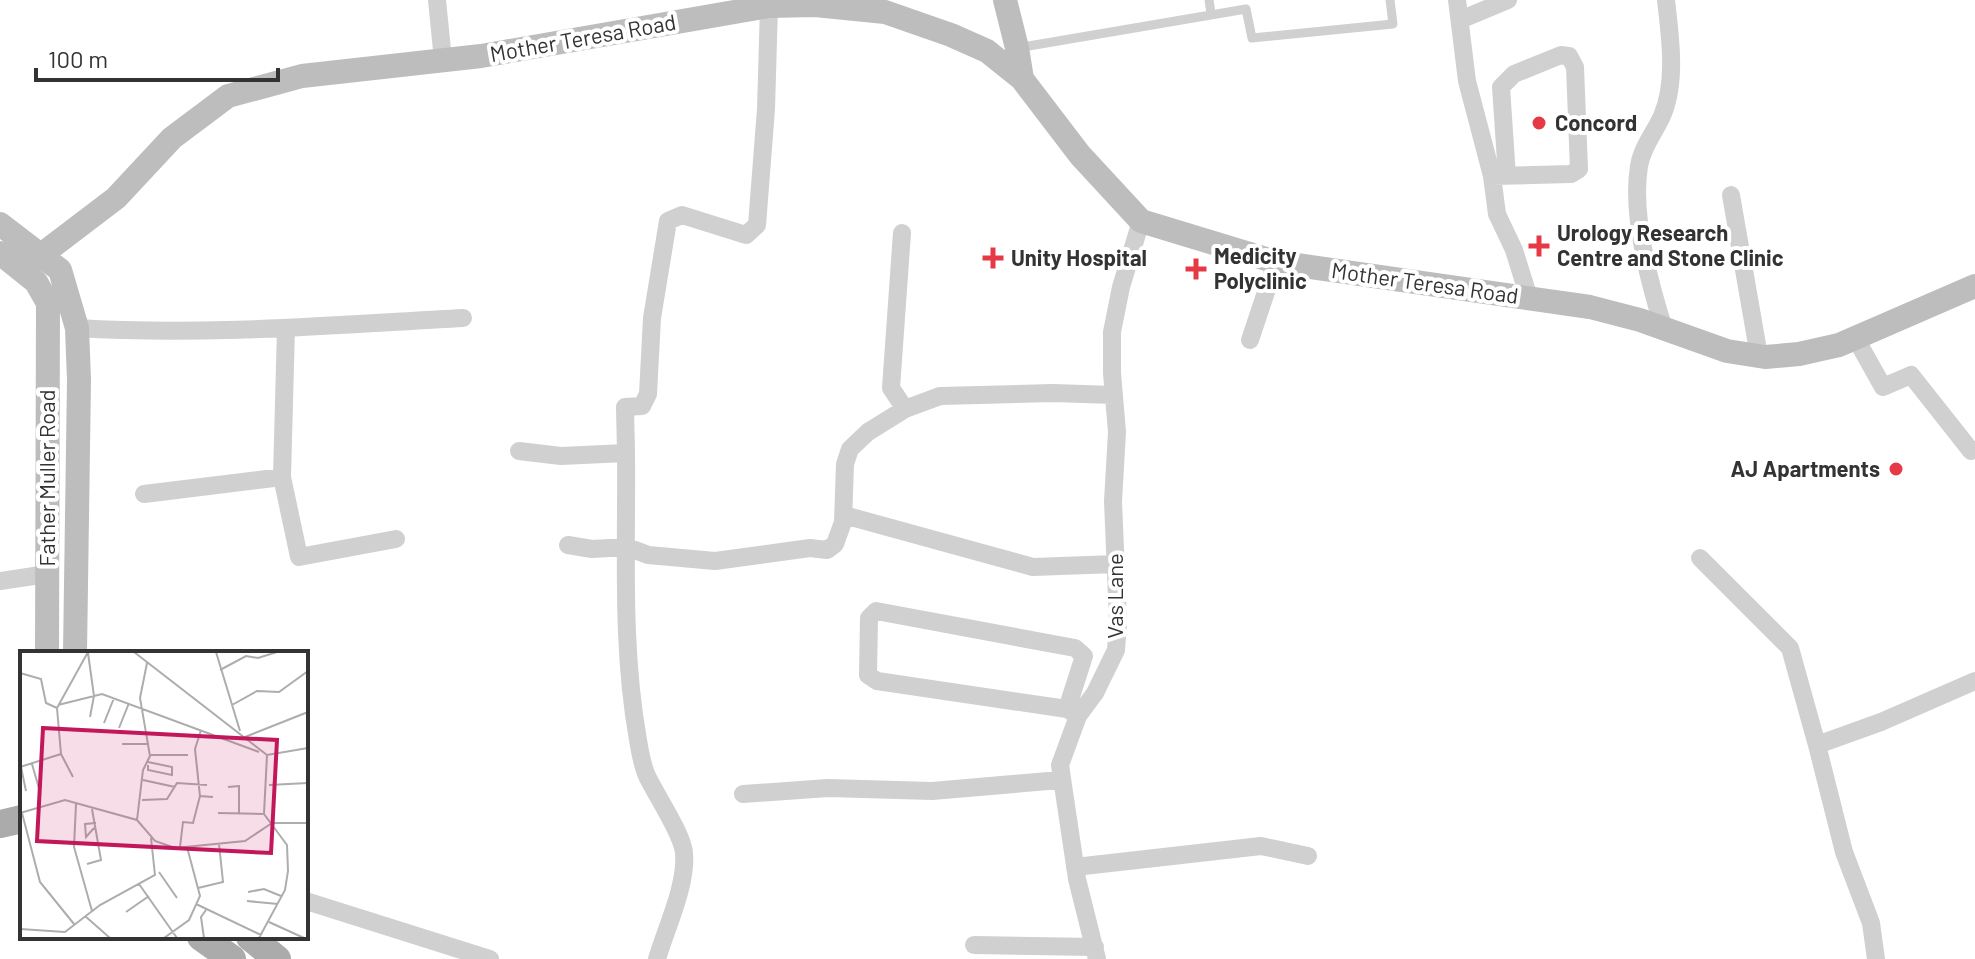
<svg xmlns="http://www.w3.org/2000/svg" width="1975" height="959" font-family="Barlow,sans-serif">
  <rect width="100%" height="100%" fill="#fff"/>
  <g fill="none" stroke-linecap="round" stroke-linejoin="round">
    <!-- lane -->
    <path stroke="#d0d0d0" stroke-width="9" d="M1209,0L1211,13
      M1017,48L1246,9L1252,38L1393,24L1390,0"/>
    <!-- street -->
    <path stroke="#d0d0d0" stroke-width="18" d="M437,0L443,60
      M1457,0L1467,81L1492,176L1497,214L1514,250L1529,298
      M1460,20L1508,0
      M1492,176L1571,174L1579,169L1575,67L1569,56L1561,55L1514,74L1501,87L1507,176
      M1731,195L1759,356
      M902,233L891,388L905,409
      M77,328C205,336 335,325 463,318
      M286,328L282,477L299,557L396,539
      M1664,329C1649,282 1631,215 1639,166C1642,147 1655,132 1662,116C1677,82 1670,36 1666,0
      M1855,337L1883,387L1911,375L1971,451
      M1250,340L1276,262
      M519,451L561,456L626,453C627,549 621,645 638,740C640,752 642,765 647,776C656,795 683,835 684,853C687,885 666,928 657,959
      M626,453L625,407L642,406L648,394L652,318L668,221L682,215L746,235L757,225L766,109L769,6
      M144,494L282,477
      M844,515L1033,567L1116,564
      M568,545L592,549L627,547L648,555L715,561L810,548L827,550L835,544L843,522L845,464L850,449L868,432L905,409L940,396L1053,393L1114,395
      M1700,558L1790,648L1817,745
      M0,581L47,574
      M1067,709L1084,656L1075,648L876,611L869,618L868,675L877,681L1067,709L1078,716
      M743,794L828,788L932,791L1060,780
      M1075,867L1261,846L1308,856
      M306,901L490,959
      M974,945L1095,947
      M1097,959L1077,879L1060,765L1078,716L1095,693L1116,650L1118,622L1113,501L1117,432L1112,373V332L1121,287L1141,221
      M1876,959L1871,923L1844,852L1817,745L1881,722L1975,681"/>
    <!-- secondary -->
    <path stroke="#bdbdbd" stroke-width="24" d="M1005,0L1017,48L1022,79
      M0,224L60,270L77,328L79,380L75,653
      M0,253L36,282L48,303L47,653
      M0,255H41L116,198L172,138L228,96L302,76L481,56L769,6L815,5L885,12L951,35L987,51L1022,79L1080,155L1141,221L1276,262L1590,307L1640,320L1727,351L1765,357L1799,354L1839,345L1975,286"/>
    <!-- primary -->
    <path stroke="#ababab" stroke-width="28" d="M0,824L22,819
      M201,937L232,959
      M250,937L277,959"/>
  </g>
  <!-- markers -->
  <g fill="#e63946" stroke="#fff" stroke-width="3">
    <circle cx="1539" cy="123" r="8"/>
    <path d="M1535 234h8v8h8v8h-8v8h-8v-8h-8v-8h8z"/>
    <path d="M989 246h8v8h8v8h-8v8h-8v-8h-8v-8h8z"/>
    <path d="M1192 257h8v8h8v8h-8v8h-8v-8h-8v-8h8z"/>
    <circle cx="1896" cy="469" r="8"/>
  </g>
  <g text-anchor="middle" stroke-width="8" stroke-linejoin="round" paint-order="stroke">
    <!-- street labels -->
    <g font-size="22" fill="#333" stroke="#fff">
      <text transform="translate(583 38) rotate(-10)" y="8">Mother Teresa Road</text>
      <text transform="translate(1425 283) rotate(8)" y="8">Mother Teresa Road</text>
      <text transform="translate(47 478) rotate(-90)" y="8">Father Muller Road</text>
      <text transform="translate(1115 596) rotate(-90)" y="8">Vas Lane</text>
    </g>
    <!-- poi labels -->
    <g font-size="22" font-weight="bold" fill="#333" stroke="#fff" text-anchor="start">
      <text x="1555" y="131">Concord</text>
      <text x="1557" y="241">Urology Research<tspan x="1557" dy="25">Centre and Stone Clinic</tspan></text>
      <text x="1214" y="264">Medicity<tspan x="1214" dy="25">Polyclinic</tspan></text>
      <text x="1011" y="266">Unity Hospital</text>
      <text x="1880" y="477" text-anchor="end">AJ Apartments</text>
    </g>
  </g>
  <!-- overview -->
  <g transform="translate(20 651)">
    <rect width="288" height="288" fill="#fff"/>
    <path fill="none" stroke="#adadad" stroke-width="2" d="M114,1L247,104L288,97M196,1L220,80M68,2L74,45L70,66M200,19L226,5L238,7L257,1M0,22L21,28L26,52L37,57M38,54L82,43L239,101M212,54L237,40L259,41L288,20M84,72L94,47M99,77L109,52M181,79L175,98L180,145L193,146M225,86L288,61M102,93H129M41,103L53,126M131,104H168M128,111L152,116V124L128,119V114M12,113L20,141M0,116L41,103L37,57L68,1M1,116L6,140M123,129L155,136M249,134L288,132M208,136L219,135V162M122,149L147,148L157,132L187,134M56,153L54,196L72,260M0,162L45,149L117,169L135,190L155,197L225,190L252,172M2,162L20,231L54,273M198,162L243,163M117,169L123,119L130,105L120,47L127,12M252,172H288M74,177L66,186L65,173L76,172M160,196L163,171L173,172L180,145M67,213L81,209L72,158M139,221L157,247M119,233L157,287M178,237L203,231L199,193M228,241L244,238L261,245M227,250L258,253M176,253L241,284M106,261L129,245M65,265L90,287M249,271L284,287M0,278L45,281L80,254L135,224L131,187M144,287L169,269L180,245L167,196M184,287L181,266L186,259M239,287L265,239L268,220L267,194L244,163L247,104"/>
    <path fill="#c2185b" fill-opacity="0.15" stroke="#c2185b" stroke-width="4" d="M23,77L257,89L251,202L17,190Z"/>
    <rect width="288" height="288" fill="none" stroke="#333" stroke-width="4"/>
  </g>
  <!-- scale -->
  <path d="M36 68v12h242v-12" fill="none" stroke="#333333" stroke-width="4"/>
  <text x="48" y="68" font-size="24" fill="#333333" stroke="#ffffff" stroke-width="6" paint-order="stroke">100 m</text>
</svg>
